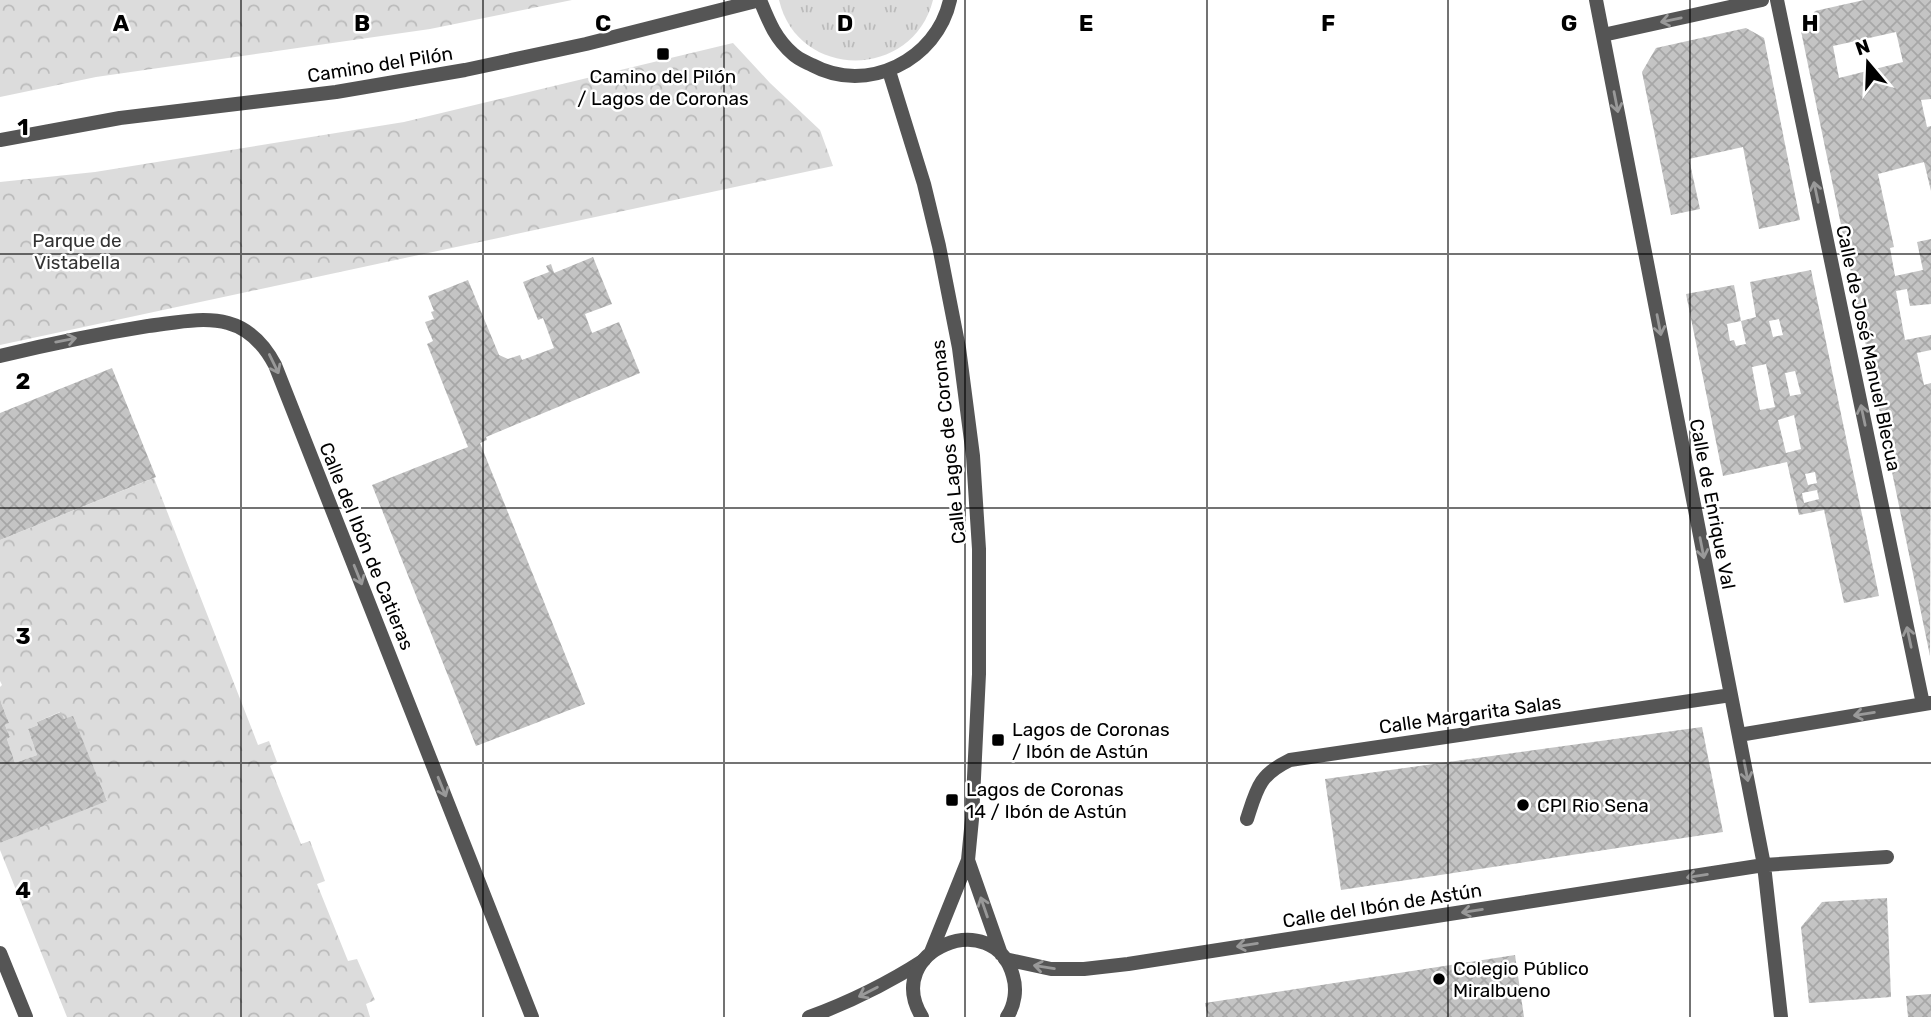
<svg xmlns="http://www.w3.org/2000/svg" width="1931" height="1017" font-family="Rubik,sans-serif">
  <defs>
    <pattern id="grass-tufts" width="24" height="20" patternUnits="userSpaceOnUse" patternTransform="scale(1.75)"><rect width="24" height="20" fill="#dcdcdc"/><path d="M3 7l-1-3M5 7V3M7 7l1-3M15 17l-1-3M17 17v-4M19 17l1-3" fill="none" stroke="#bbb"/></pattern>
    <pattern id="park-crowns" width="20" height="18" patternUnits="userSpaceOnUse" patternTransform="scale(1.75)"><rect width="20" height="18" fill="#dcdcdc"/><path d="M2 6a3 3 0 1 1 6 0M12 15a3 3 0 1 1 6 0" fill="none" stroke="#bbb"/></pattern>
    <pattern id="building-cross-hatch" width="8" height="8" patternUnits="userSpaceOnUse" patternTransform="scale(1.75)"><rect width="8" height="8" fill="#c4c4c4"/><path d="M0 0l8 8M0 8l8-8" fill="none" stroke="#a7a7a7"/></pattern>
  </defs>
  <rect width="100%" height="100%" fill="#fff"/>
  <!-- grass -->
  <path fill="url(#grass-tufts)" d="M779,0H933C913,80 798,81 779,0Z"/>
  <!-- park -->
  <path fill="url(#park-crowns)" d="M0,0H572L430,29L96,77L0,97Z
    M733,43L770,83L820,130L833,166L0,345V182L95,172L404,122Z
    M154,478L258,745L269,741L277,762L270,766L301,844L310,841L325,881L317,884L348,961L357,959L375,1000L366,1004L370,1017H67L0,850V843L107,800L60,712L37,722L38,725L28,729L37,755L15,763L7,739L10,737L5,725L9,723L0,700V687L2,685L0,681V540Z"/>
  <!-- building -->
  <path fill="url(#building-cross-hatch)" fill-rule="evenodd" d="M1864,0H1931V99L1921,100L1927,127L1931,126V191L1924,162L1878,174L1894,247L1890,248L1895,276L1923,270L1917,242L1931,239V304L1910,306L1907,289L1896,291L1905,340L1931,335V350L1917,353L1924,385L1931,383L1930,656L1801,31L1815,11ZM1896,32L1903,62L1839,78L1833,46Z
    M1746,28L1764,38L1800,220L1759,229L1743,147L1689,159L1700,209L1671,215L1642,72L1656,48Z
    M593,257L612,304L585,314L592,333L619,322L640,373L486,437L487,440L480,443L585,704L476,746L372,485L468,447L427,344L433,341L425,322L434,319L431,312L434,311L428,296L468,280L499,355L508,359L520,355L522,360L554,348L543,318L538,320L523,282L549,272L546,266L551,264L554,273Z
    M1811,270L1879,596L1844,603L1824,510L1799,515L1787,462L1723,476L1686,294L1734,285L1741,321L1756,317L1750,282ZM1779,319L1783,335L1773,337L1769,321ZM1741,321L1746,344L1736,346L1734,340L1730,341L1727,324ZM1766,364L1775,407L1760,410L1752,367ZM1795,371L1801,394L1790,396L1785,373ZM1794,415L1801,449L1786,453L1778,420ZM1815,472L1817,483L1808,485L1805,474ZM1817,490L1819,499L1804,503L1802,493Z
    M112,368L156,477L0,540V413Z
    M0,700L9,723L5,725L10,737L7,739L15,763L37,755L28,729L38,725L37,722L61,712L64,719L73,716L107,801L0,843Z
    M1702,727L1723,832L1341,890L1325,779Z
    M1887,898L1891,997L1809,1003L1801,927L1822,902Z
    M1515,955L1524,1017H1208L1205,1003Z
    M1931,994V1017H1908L1906,996Z"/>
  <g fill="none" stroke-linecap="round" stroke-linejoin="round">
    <!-- minor -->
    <path stroke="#555" stroke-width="14" d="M1596,0L1764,865L1781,1017
      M1777,0L1923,704
      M1603,35L1762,0
      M0,356C49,344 98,334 148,326C174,323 203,316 228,323C250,329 265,346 275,365L532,1017
      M1739,735L1930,703
      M1247,819C1257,788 1259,775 1290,760L1731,695
      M0,953L26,1017
      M1005,959L1051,969H1084L1128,964L1764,865L1887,857
      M809,1017C850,1002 887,984 924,960"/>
    <!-- tertiary -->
    <path stroke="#555" stroke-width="14" d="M760,0C769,22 775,38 793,54C798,59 806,62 812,65C867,95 937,60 950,0
      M889,71L924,184L939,246L959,348L973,456L979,549V674L972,819L968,860L931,952
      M0,140L120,118L336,92L465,70L586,44L760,0
      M968,860L1001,954
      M922,1017C881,950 994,905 1013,976C1017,989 1015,1005 1007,1017"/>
  </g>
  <!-- one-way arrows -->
  <defs><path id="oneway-shaft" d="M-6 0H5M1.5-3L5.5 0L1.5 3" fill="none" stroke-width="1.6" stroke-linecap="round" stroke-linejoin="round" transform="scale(1.75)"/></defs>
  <g stroke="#999">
    <use href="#oneway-shaft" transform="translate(1671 20) rotate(168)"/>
    <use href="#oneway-shaft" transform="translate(1616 102) rotate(79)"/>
    <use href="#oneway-shaft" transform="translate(1816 192) rotate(-102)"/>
    <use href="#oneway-shaft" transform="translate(1659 325) rotate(79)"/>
    <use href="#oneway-shaft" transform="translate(66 340) rotate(-11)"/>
    <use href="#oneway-shaft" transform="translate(274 364) rotate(64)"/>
    <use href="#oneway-shaft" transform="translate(1863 415) rotate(-102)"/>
    <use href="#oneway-shaft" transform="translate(1702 548) rotate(79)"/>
    <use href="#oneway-shaft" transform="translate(358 575) rotate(68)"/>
    <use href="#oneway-shaft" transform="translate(1909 637) rotate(-102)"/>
    <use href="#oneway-shaft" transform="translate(1864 714) rotate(171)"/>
    <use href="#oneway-shaft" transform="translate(1746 771) rotate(79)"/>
    <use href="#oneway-shaft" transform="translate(442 787) rotate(68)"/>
    <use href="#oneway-shaft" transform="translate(1697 876) rotate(171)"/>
    <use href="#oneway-shaft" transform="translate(984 907) rotate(-109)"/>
    <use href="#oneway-shaft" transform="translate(1472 911) rotate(171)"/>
    <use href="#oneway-shaft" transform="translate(1247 945) rotate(171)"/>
    <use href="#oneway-shaft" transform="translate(1044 967) rotate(-171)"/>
    <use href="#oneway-shaft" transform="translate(868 992) rotate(153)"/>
  </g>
  <!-- grid -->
  <path fill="none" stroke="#000" stroke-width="2" stroke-opacity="0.55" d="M241,0V1017M483,0V1017M724,0V1017M965,0V1017M1207,0V1017M1448,0V1017M1690,0V1017M0,254H1931M0,508H1931M0,763H1931"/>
  <!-- markers -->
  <g fill="#000" stroke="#fff" stroke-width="2.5">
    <rect x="656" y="47" width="14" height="14" rx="3.5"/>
    <rect x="991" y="733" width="14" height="14" rx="3.5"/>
    <rect x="945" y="793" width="14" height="14" rx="3.5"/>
    <circle cx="1523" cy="805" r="7"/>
    <circle cx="1439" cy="979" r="7"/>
  </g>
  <g text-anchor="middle" stroke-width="5" stroke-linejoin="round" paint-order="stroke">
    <!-- street labels -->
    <g font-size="19" fill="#000" stroke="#fff">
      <text transform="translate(380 64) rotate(-9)" y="7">Camino del Pilón</text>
      <text transform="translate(1869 348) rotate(78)" y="7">Calle de José Manuel Blecua</text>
      <text transform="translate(948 442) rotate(-96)" y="7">Calle Lagos de Coronas</text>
      <text transform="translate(1713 504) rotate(79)" y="7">Calle de Enrique Val</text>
      <text transform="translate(367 546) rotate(68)" y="7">Calle del Ibón de Catieras</text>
      <text transform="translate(1470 714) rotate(-8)" y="7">Calle Margarita Salas</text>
      <text transform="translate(1382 905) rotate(-9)" y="7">Calle del Ibón de Astún</text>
    </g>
    <!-- poi labels -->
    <g font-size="19" fill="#000" stroke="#fff" text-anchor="start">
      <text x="663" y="83" text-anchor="middle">Camino del Pilón<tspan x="663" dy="22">/ Lagos de Coronas</tspan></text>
      <text x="1012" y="736">Lagos de Coronas<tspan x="1012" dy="22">/ Ibón de Astún</tspan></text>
      <text x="966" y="796">Lagos de Coronas<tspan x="966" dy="22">14 / Ibón de Astún</tspan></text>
      <text x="1537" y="812">CPI Rio Sena</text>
      <text x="1453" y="975">Colegio Público<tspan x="1453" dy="22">Miralbueno</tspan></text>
    </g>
    <!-- park labels -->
    <g font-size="19" fill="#333" stroke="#fff">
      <text x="77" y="247">Parque de<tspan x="77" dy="22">Vistabella</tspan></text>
    </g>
  </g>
  <g font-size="23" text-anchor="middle" font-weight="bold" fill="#000" stroke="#fff" stroke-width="5" stroke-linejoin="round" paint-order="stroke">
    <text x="121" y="31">A</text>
    <text x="362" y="31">B</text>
    <text x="603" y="31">C</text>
    <text x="845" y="31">D</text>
    <text x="1086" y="31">E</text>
    <text x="1328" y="31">F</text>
    <text x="1569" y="31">G</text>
    <text x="1810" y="31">H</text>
    <text x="23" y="135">1</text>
    <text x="23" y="389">2</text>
    <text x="23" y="644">3</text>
    <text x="23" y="898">4</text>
  </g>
  <!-- north arrow -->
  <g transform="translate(1868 63) rotate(341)" stroke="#ffffff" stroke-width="5" paint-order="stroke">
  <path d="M0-5L12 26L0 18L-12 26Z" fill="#000000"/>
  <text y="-10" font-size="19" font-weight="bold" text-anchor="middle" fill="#000000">N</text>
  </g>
</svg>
